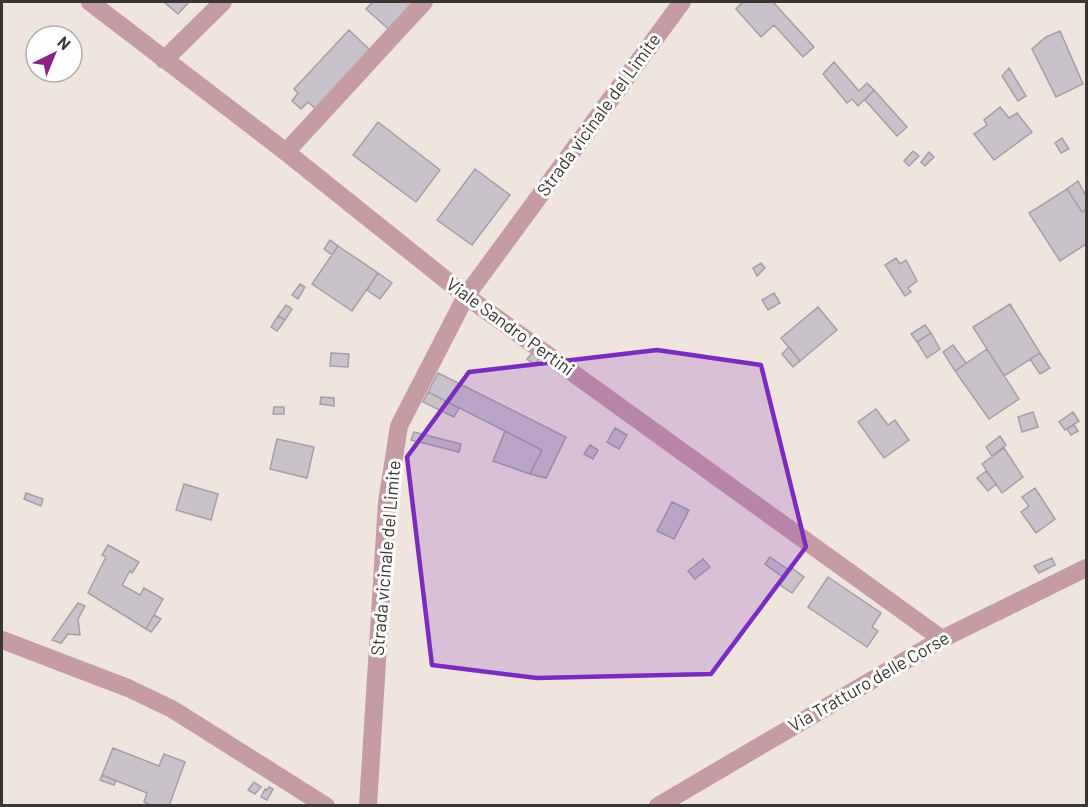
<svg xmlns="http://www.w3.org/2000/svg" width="1088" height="807" font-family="Barlow,sans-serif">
  <rect width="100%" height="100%" fill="#f0e5de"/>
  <!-- building -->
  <path fill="#cac2cb" stroke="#a69ea7" stroke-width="1.5" d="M164,2H189L178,14Z
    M373,2H411L417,7L393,33L366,9Z
    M743,2H773L814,47L803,57L774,25L761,37L736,9Z
    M349,30L372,52L318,111L308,102L301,109L292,101L298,93L294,89Z
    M1060,31L1083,84L1056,97L1032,49L1046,37Z
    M834,62L859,91L867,83L874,90L858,106L852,99L847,103L823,74Z
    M1009,68L1026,96L1018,101L1002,76Z
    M874,90L907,127L897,136L865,100Z
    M1000,107L1009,118L1017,113L1032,132L994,160L974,134L987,125L984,120Z
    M378,122L440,170L416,202L353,155Z
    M1062,138L1069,149L1061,153L1055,143Z
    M913,151L919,156L909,166L904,161Z
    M929,152L934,157L925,166L921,162Z
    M475,169L510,195L472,245L437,220Z
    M1078,181L1086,196V209L1082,212L1067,189Z
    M1067,189L1082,212L1086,209V244L1060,261L1029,213Z
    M330,240L338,246L332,255L324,249Z
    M338,246L378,273L352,311L312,284Z
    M896,258L900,264L906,260L917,281L908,288L911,292L905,296L885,265Z
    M761,263L765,268L757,276L753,268Z
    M378,273L392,283L380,299L367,290Z
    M300,284L305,287L298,299L292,295Z
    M774,293L780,303L768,310L762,300Z
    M1010,304L1040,353L1004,376L973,327Z
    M286,305L292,309L285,320L278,316Z
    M818,307L837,330L800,361L781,338Z
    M278,316L285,320L277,331L271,327Z
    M925,325L931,333L917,342L911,334Z
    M931,333L940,349L927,358L917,342Z
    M953,345L966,363L955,371L943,352Z
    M789,347L800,361L793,367L782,354Z
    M987,349L1019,399L989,419L955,371Z
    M331,353L349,354L348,367L330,366Z
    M532,353L539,359L535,365L527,359Z
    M1040,353L1050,368L1040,374L1030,359Z
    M438,373L566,437L546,478L530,474L542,450L428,392Z
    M428,392L459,408L454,417L423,402Z
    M321,397L334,398V406L320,404Z
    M274,407H284V414H273Z
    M876,409L888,425L895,420L909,440L884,458L858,422Z
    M1033,412L1038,427L1022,432L1018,417Z
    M1073,412L1079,421L1065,430L1059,422Z
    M1074,425L1078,431L1071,435L1067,429Z
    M615,428L627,435L619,449L607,442Z
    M505,431L542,450L530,474L493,461Z
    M414,432L461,444L459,452L411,440Z
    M1000,436L1006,445L992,456L986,447Z
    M277,439L314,447L307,478L270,469Z
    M590,445L598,450L593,459L584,454Z
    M1004,448L1023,477L1002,493L982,464Z
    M986,471L996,484L988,491L977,478Z
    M184,484L218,494L211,520L176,510Z
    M1035,488L1055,519L1036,533L1021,512L1029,506L1022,497Z
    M26,493L43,499L41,506L24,499Z
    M672,502L689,510L674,539L657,531Z
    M108,545L139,562L132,573L130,571L122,585L140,595L144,588L163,599L146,629L88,593L106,557L102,555Z
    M770,557L790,571L784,578L765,564Z
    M1052,558L1055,565L1039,573L1034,566Z
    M703,559L710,567L695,579L688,571Z
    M792,568L804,577L792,593L780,585Z
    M828,577L881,613L872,627L878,631L867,647L808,607Z
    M78,603L85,606L78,619L80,635L68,634L61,643L52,640Z
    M154,615L161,619L151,632L146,629Z
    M113,748L159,766L164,754L185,762L169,806H153L144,802L147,793L102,775Z
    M102,775L116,781L114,785L100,780Z
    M254,782L261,787L255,794L248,790Z
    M269,787L273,789L267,800L261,797L265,789L267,790Z"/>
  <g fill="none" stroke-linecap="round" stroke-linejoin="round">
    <!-- minor -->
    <path stroke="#c69ca4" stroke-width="18" d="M90,2L286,152L466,296L942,639
      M164,60L223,2
      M286,152L424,2
      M2,640L128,688L172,709L326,806
      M368,806L387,502L399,426L466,296L682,2
      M658,806L942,639L1086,568"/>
  </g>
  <!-- marked area -->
  <path fill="#7b2cbf" fill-opacity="0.2" stroke="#7b2cbf" stroke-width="4.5" stroke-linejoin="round" d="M657,350L761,365L806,547L711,674L537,678L432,665L407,457L469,372Z"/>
  <g text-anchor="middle" stroke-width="6" stroke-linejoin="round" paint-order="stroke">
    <!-- street labels -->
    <g font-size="18" fill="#393532" stroke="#fff">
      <text transform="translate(599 115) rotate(-54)" y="6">Strada vicinale del Limite</text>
      <text transform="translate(510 327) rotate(36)" y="6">Viale Sandro Pertini</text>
      <text transform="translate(386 558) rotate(-85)" y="6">Strada vicinale del Limite</text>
      <text transform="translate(869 682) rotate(-30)" y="6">Via Tratturo delle Corse</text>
    </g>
  </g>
  <!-- border -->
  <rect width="1088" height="807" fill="none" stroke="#393532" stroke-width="6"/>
  <!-- north arrow -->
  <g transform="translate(54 54) rotate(43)"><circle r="28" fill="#ffffff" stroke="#b0aead" stroke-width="1.5"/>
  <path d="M0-4.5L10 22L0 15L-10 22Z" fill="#8b2287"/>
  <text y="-9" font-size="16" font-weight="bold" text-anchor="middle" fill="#393532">N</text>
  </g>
</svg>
